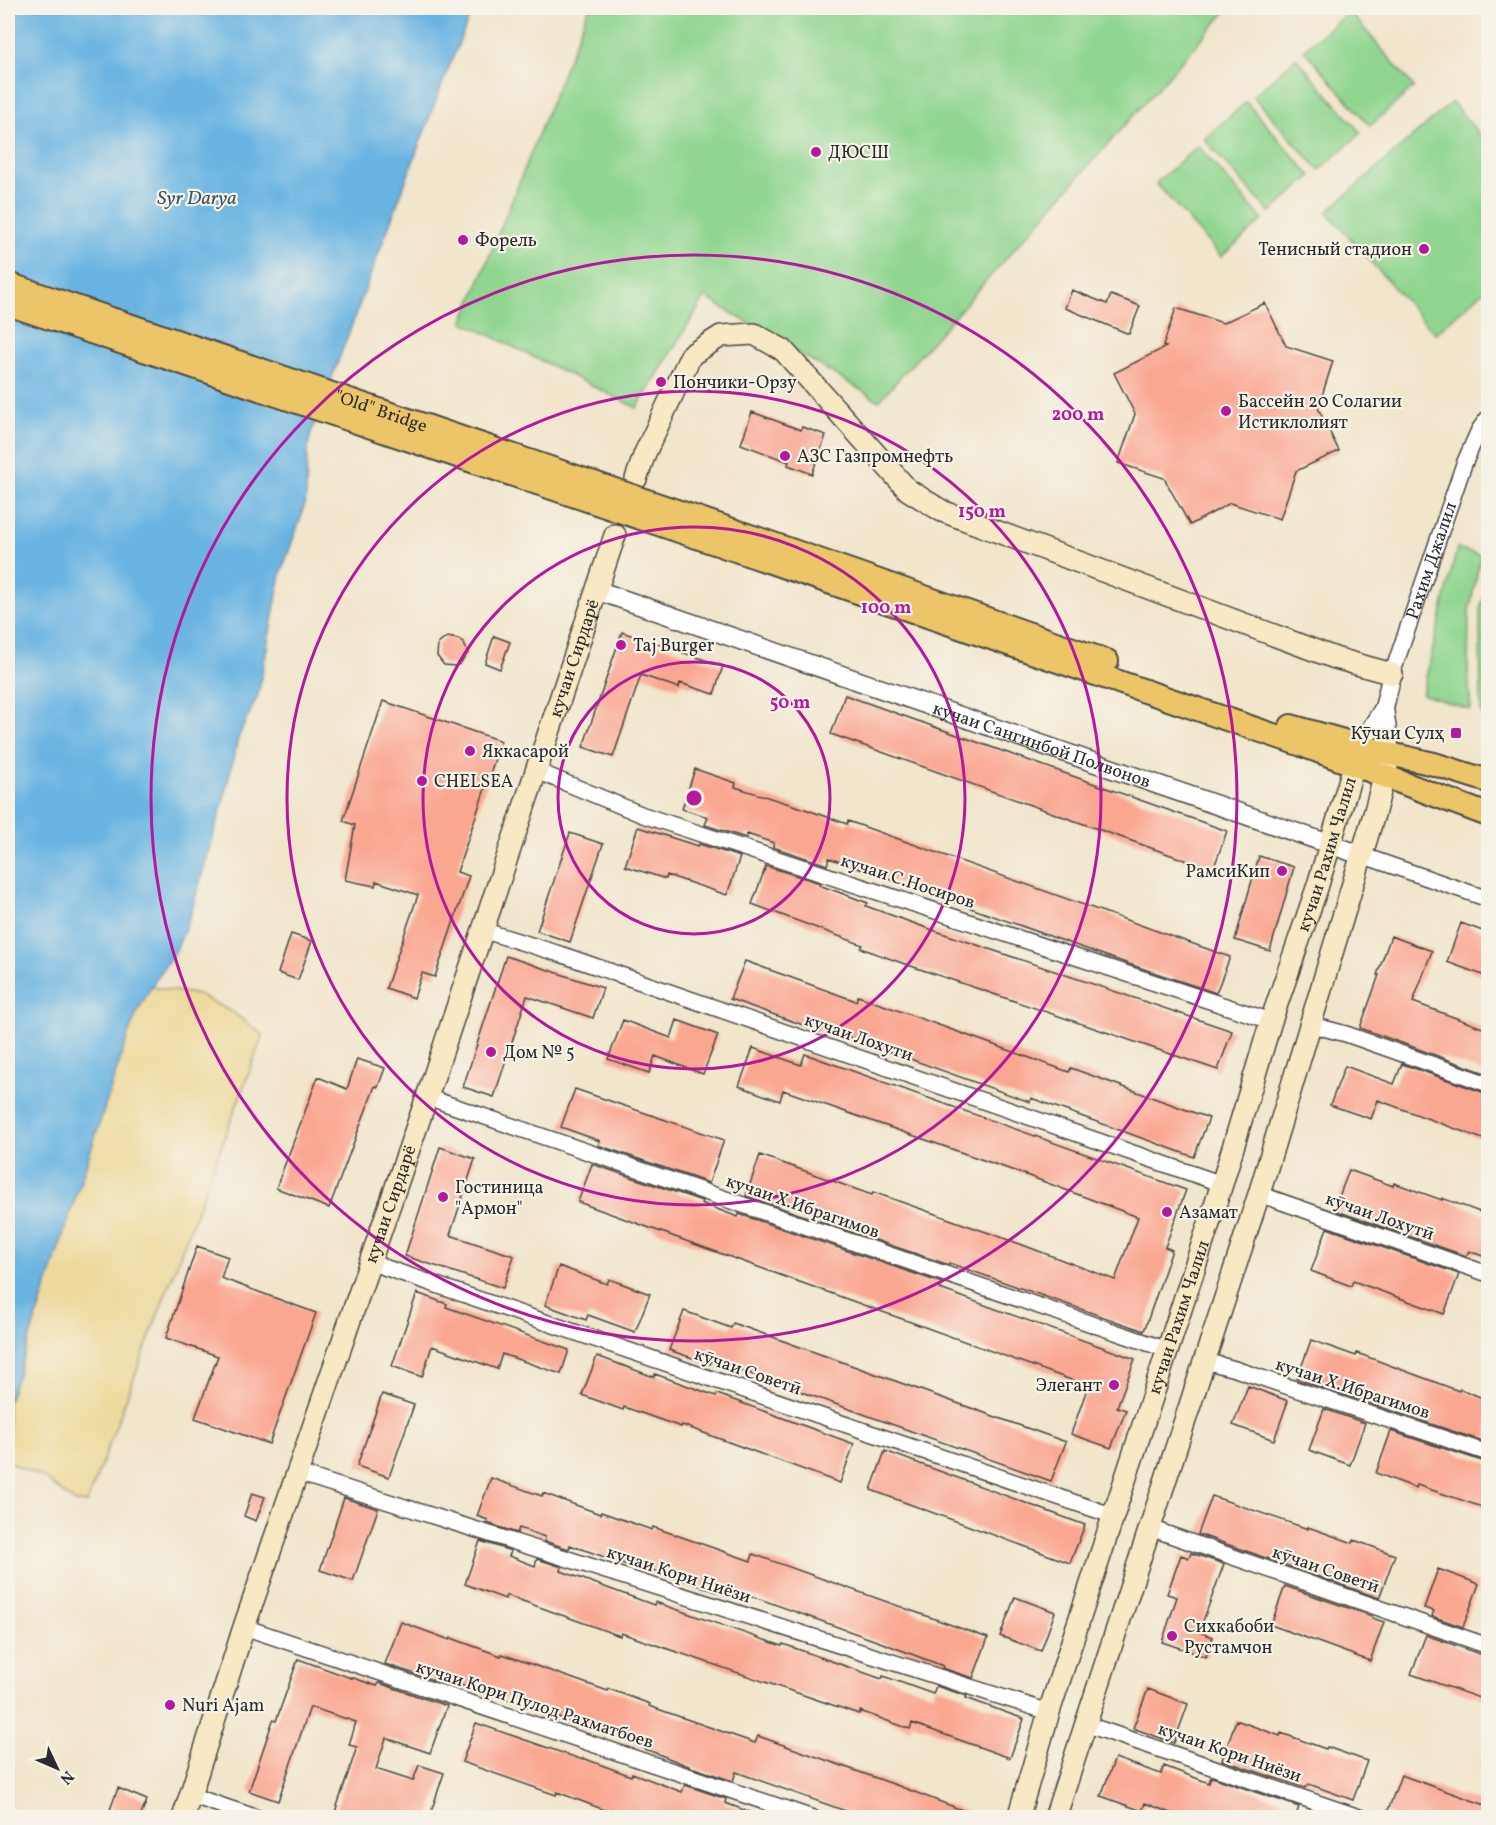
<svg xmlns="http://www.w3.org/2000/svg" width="1496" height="1825" font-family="Vollkorn,serif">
  <rect width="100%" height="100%" fill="#f7f3e8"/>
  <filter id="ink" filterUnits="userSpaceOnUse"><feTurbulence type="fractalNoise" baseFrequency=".0167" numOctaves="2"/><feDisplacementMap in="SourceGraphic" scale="12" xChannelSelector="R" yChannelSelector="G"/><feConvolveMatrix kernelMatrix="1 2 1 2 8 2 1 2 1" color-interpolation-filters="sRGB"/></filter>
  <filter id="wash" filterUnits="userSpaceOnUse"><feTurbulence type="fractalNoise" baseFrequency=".008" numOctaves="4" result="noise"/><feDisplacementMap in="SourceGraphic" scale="24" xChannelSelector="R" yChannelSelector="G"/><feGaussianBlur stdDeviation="1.35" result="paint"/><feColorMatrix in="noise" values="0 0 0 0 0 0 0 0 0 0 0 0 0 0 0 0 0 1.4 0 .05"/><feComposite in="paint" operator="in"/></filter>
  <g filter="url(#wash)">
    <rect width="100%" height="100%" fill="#f1e5cb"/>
    <!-- green -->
    <path fill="#91d690" stroke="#5e805e" stroke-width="1.5" d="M589,8H1229L879,401L705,297L637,408L463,322Z
      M1349,11L1414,87L1370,126L1304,50Z
      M1296,58L1361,133L1319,170L1253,96Z
      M1246,102L1311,176L1270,213L1204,139Z
      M1452,102L1488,144V287L1435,334L1327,212Z
      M1198,146L1263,220L1221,257L1156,183Z
      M1457,548L1481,555L1469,611L1468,672L1471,710L1422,694Z
      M1488,595V716L1481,714L1480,609L1483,599Z"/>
    <!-- sand -->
    <path fill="#eeda9e" stroke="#8c8264" stroke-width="1.5" d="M151,987L199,995L232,1012L263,1035L87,1503L74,1502L43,1477L8,1462V1401L20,1368L129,1032L138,1010Z"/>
    <!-- water -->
    <path fill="#69b4e2" stroke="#4a7086" stroke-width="1.5" d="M8,8H473L441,87L310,436L307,454L306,498L301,517L281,573L258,695L238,738L223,802L190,916L177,948L151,987L138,1010L129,1032L20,1368L8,1401Z"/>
    <g id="blocks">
      <!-- building -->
      <path fill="#faa792" d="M1072,290L1107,304L1111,295L1140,306L1129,334L1065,308Z
        M1265,303L1286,346L1333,361L1318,408L1339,451L1296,471L1280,519L1230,503L1190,525L1164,478L1118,463L1135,414L1114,373L1166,347L1163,346L1176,308L1223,323Z
        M752,412L801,430L802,427L826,435L812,474L788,465L789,462L741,444Z
        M622,632L723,666L714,694L680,683L679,688L641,675L613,757L583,747Z
        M494,636L510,642L500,669L485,663Z
        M447,637L458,639L463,642L468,653L460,664L455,666L444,665L437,656L438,644Z
        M845,695L1227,831L1213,870L831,734Z
        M383,701L501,741L457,872L469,876L435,977L422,973L414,998L386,988L418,895L376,881L375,886L345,880L355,825L343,821Z
        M695,769L736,783L735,787L802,808L847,824L848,821L1230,957L1216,993L1126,963L829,858L827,865L773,847L774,843L747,834L746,838L705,825L708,817L682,809Z
        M638,827L698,846L699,844L740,857L727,895L667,875L666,879L625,866Z
        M570,833L603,844L570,942L537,931Z
        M1259,856L1294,867L1270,951L1235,940Z
        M766,866L820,883L819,885L868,903L866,906L924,927L1232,1031L1218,1070L902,963L861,948L863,945L752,904Z
        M1461,923L1488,933V977L1447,962Z
        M291,934L312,941L298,980L278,973Z
        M1391,936L1432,951L1413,1002L1488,1030V1074L1360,1028L1379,975H1377Z
        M506,956L603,988L593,1018L527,996L494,1097L463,1087Z
        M745,961L856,1001L858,996L1069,1072L1071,1068L1209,1118L1194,1157L1031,1098L1030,1102L821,1027L820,1031L730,999Z
        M623,1020L671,1038L677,1020L718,1035L703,1074L655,1056L649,1073L608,1059Z
        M753,1048L801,1065L805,1054L1186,1190L1165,1247L1172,1250L1144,1331L949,1263V1265L746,1196L760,1155L872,1195L873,1192L1020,1244L1115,1280L1138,1217L1026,1175L783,1090L780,1101L739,1086Z
        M357,1059L385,1068L378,1087L375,1086L329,1208L276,1188L318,1077L347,1089Z
        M1402,1064L1488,1094V1141L1378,1100L1371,1119L1330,1105L1345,1066L1394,1084Z
        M575,1089L724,1140L709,1183L598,1145L600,1141L561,1127Z
        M440,1147L475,1159L450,1235L514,1256L503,1288L405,1256Z
        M592,1164L702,1201L701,1203L738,1217L739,1214L942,1283L940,1289L1135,1359L1117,1407L1126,1410L1111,1448L1071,1434L1088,1386L578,1202Z
        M1349,1170L1393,1186L1394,1183L1442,1200V1198L1488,1215V1258L1469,1251L1466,1256L1334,1210Z
        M1327,1228L1459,1274L1444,1314L1353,1281L1351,1286L1311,1271Z
        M197,1246L228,1257L221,1278L316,1313L269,1444L195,1418L218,1356L166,1338Z
        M559,1266L607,1284L609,1279L650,1294L635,1332L588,1315L586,1320L545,1305Z
        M417,1293L447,1304L446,1307L569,1350L561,1374L502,1354L497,1369L432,1346L422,1377L392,1366Z
        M684,1311L731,1328L733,1323L1066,1442L1051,1481L712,1360L710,1364L669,1350Z
        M1311,1340L1356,1356L1357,1353L1459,1391L1460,1389L1488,1400V1443L1297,1379Z
        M597,1356L654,1377L655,1374L716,1396L717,1394L854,1444L840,1483L682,1425L681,1427L624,1407L623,1410L582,1395Z
        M1248,1386L1288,1401L1274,1440L1233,1425Z
        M382,1394L414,1405L389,1477L357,1466Z
        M1324,1409L1365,1423L1350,1465L1309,1450Z
        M1391,1431L1488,1463V1509L1417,1485L1416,1488L1376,1473Z
        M885,1451L1085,1525L1070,1563L871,1490Z
        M491,1478L542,1496L543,1493L600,1514L601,1512L652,1530L653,1527L751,1561L753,1554L988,1638L973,1678L942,1668L943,1666L885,1644L732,1589L729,1596L629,1562L628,1565L570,1545L569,1549L544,1541L545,1537L519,1528L517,1533L487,1523L488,1520L477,1516Z
        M252,1493L265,1497L256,1521L244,1516Z
        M1212,1496L1308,1529V1527L1353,1543L1354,1540L1395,1555L1379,1598L1198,1534Z
        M344,1498L378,1509L353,1581L320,1570Z
        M480,1541L511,1551L509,1556L535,1566L537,1559L562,1567L561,1571L654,1605L655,1602L782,1646L783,1644L882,1679L883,1676L933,1694L936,1686L967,1696L966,1698L1024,1719L1010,1758L912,1723L910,1729L860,1711L859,1714L621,1633L620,1636L506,1595L505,1599L465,1584Z
        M1191,1553L1224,1564L1199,1632L1213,1637L1206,1657L1162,1642L1177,1597L1167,1594L1181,1555L1189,1558Z
        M1438,1569L1479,1584L1463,1627L1432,1616L1434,1611L1424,1608Z
        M1285,1586L1372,1616V1618L1384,1622L1370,1661L1271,1625Z
        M1015,1597L1055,1612L1041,1651L1000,1636Z
        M401,1622L450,1640L451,1638L501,1656L502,1654L608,1691L609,1689L650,1704L649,1706L755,1743L758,1736L896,1785L978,1816V1818H865L736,1772L733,1781L691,1767L643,1748L644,1746L582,1723L581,1725L478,1689L477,1691L455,1683L454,1687L385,1664Z
        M1426,1635L1488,1657V1701L1411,1674Z
        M298,1659L351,1678V1677L377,1686L379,1683L447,1706L430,1753L386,1738L376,1769L413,1781L419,1765L444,1773L429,1818H333L357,1747L349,1745L356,1722L310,1707L278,1801L249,1791L273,1720L276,1721Z
        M1148,1689L1188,1704L1174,1743L1133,1728Z
        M1236,1720L1280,1736L1281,1733L1326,1749L1327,1747L1367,1761L1353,1800L1309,1784L1305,1788L1222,1760Z
        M476,1723L583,1760V1758L631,1776L632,1773L682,1792L685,1785L726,1799L725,1803L761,1816V1818H633L611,1809L610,1812L557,1792L556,1795L462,1762Z
        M1115,1758L1161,1774L1164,1766L1209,1783L1211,1777L1215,1778L1299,1807L1295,1818H1184L1145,1803L1142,1811L1101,1796Z
        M1401,1775L1488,1806L1484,1818H1398L1387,1813Z
        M118,1788L147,1800L140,1818H107Z"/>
    </g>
  </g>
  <g filter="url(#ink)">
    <use href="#blocks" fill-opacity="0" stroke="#494743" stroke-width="1.5"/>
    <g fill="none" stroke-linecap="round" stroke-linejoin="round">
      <!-- minor casing -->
      <g stroke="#494743" stroke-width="18">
        <g id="minor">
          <path id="s1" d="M1392,674L1464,464L1479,430L1488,418"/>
          <path d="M537,771L643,815L1271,1021"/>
          <path d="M1361,855L1488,899"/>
          <path d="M482,930L563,955L1222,1184"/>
          <path d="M1312,1025L1346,1034L1488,1084"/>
          <path d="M427,1097L1168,1350"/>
          <path d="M1259,1194L1488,1274"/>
          <path d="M369,1262L1114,1516"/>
          <path d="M1205,1361L1235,1369L1488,1453"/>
          <path d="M298,1473L1049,1712"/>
          <path d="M1150,1528L1488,1646"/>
          <path d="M244,1627L813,1818"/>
          <path d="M1085,1724L1362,1818"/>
          <path d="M190,1795L258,1818"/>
        </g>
      </g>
      <!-- tertiary casing -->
      <g stroke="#494743" stroke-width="21">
        <g id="tertiary">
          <path id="s2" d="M596,590L1361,855"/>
          <path d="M1384,708L1390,754"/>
          <path d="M1360,746L1384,708L1392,674"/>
        </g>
      </g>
      <!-- secondary casing -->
      <g stroke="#494743" stroke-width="24">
        <g id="secondary">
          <path d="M636,479L645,453L691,355L721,336L754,334L783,350L908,490L942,511L1335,658L1392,674"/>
          <path id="s3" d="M183,1818L244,1627L427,1097L615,535"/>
          <path id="s4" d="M1018,1818L1049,1712L1222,1184L1271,1021L1317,888L1359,749"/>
          <path d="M1055,1818L1259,1194L1375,811L1390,754"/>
        </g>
      </g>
      <!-- primary casing -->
      <g stroke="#494743" stroke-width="26">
        <path id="primary" d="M756,538L1107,661
          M750,555L1302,745L1488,815
          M1291,726L1390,754L1434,764L1488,781"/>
      </g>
      <!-- minor -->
      <use href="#minor" stroke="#fff" stroke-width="15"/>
      <!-- tertiary -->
      <use href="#tertiary" stroke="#fff" stroke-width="18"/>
      <!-- secondary -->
      <use href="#secondary" stroke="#f8e8c3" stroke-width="21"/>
      <!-- primary -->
      <use href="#primary" stroke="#edc569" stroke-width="22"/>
      <!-- primary-bridge casing -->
      <g stroke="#494743" stroke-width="26" stroke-linecap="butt">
        <g id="primary-bridge">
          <path id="s5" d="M8,284L756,538"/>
          <path d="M8,304L750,555"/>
        </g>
      </g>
      <!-- primary-bridge -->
      <use href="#primary-bridge" stroke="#edc569" stroke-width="22"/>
    </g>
  </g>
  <!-- distance rings -->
  <g fill="none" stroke="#b5179e" stroke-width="3">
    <circle cx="694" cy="798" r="136"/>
    <circle cx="694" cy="798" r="271"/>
    <circle cx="694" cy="798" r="407"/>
    <circle cx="694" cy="798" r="543"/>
  </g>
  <!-- markers -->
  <g fill="#b5179e" stroke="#f7f3e8" stroke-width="2">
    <circle cx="816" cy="152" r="6"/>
    <circle cx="463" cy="240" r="6"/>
    <circle cx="1424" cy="249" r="6"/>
    <circle cx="661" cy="382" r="6"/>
    <circle cx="1226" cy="411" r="6"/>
    <circle cx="785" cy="456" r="6"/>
    <circle cx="621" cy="645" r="6"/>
    <rect x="1450" y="727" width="12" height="12" rx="3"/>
    <circle cx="470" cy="751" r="6"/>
    <circle cx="422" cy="781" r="6"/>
    <circle cx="1282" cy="871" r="6"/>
    <circle cx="491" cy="1052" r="6"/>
    <circle cx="443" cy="1197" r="6"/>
    <circle cx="1167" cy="1212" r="6"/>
    <circle cx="1114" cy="1385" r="6"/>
    <circle cx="1172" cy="1636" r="6"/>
    <circle cx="170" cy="1705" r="6"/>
  </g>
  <g text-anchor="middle" stroke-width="4.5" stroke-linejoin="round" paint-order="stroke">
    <!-- poi labels -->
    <g font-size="18" fill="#2b2b2b" stroke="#f7f3e8" text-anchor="start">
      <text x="828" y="158">ДЮСШ</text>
      <text x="475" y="246">Форель</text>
      <text x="1412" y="255" text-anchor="end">Тенисный стадион</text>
      <text x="673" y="388">Пончики-Орзу</text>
      <text x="1238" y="407">Бассейн 20 Солагии<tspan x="1238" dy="21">Истиклолият</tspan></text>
      <text x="797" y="462">АЗС Газпромнефть</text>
      <text x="633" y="651">Taj Burger</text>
      <text x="1444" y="739" text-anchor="end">Кӯчаи Сулҳ</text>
      <text x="482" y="757">Яккасарой</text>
      <text x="434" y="787">CHELSEA</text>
      <text x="1270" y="877" text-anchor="end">РамсиКип</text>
      <text x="503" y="1058">Дом № 5</text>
      <text x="455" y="1193">Гостиница<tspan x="455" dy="21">"Армон"</tspan></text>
      <text x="1179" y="1218">Азамат</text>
      <text x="1102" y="1391" text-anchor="end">Элегант</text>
      <text x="1184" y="1632">Сихкабоби<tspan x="1184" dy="21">Рустамчон</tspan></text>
      <text x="182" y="1711">Nuri Ajam</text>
    </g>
    <!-- street labels -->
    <g font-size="18" fill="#2b2b2b" stroke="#f7f3e8">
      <text dy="6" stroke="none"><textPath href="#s5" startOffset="394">"Old" Bridge</textPath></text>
      <text dy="6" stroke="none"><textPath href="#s1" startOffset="120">Рахим Джалил</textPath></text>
      <text dy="6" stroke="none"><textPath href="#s3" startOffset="1224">кучаи Сирдарё</textPath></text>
      <text dy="6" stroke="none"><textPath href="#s2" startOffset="472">кучаи Сангинбой Полвонов</textPath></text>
      <text dy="6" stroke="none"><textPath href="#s4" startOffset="1012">кучаи Рахим Чалил</textPath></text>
      <text transform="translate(908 881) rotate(18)" y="6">кучаи С.Носиров</text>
      <text transform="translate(859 1037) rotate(19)" y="6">кучаи Лохути</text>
      <text dy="6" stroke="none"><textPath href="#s3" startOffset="648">кучаи Сирдарё</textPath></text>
      <text transform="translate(803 1206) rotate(19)" y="6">кучаи Х.Ибрагимов</text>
      <text transform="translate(1380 1216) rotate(19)" y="6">кӯчаи Лохутӣ</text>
      <text dy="6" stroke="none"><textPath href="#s4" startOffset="526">кучаи Рахим Чалил</textPath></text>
      <text transform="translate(748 1371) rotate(19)" y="6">кӯчаи Советӣ</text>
      <text transform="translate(1353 1388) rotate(18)" y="6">кучаи Х.Ибрагимов</text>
      <text transform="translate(1326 1569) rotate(19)" y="6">кӯчаи Советӣ</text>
      <text transform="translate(679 1574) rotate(18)" y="6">кучаи Кори Ниёзи</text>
      <text transform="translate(535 1704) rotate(18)" y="6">кучаи Кори Пулод Рахматбоев</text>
      <text transform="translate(1230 1752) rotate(19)" y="6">кучаи Кори Ниёзи</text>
    </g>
    <!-- water labels -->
    <g font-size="20" font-style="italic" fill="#3e5462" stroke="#f7f3e8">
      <text x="197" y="204">Syr Darya</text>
    </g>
  </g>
  <circle cx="694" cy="798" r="9" fill="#b5179e" stroke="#f7f3e8" stroke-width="3"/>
  <g font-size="18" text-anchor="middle" font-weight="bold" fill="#b5179e" stroke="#f7f3e8" stroke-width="4.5" stroke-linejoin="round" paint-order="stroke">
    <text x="1078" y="420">200 m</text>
    <text x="982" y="517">150 m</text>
    <text x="886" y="613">100 m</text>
    <text x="790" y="708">50 m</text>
  </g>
  <!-- margin -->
  <rect width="1496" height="1825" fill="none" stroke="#f7f3e8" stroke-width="30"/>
  <!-- north arrow -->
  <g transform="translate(57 1768) rotate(134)" stroke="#f7f3e8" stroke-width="4.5" paint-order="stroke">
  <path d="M0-4.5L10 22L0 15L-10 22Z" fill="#2b2b2b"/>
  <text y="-9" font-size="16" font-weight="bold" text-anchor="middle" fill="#2b2b2b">N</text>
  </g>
</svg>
